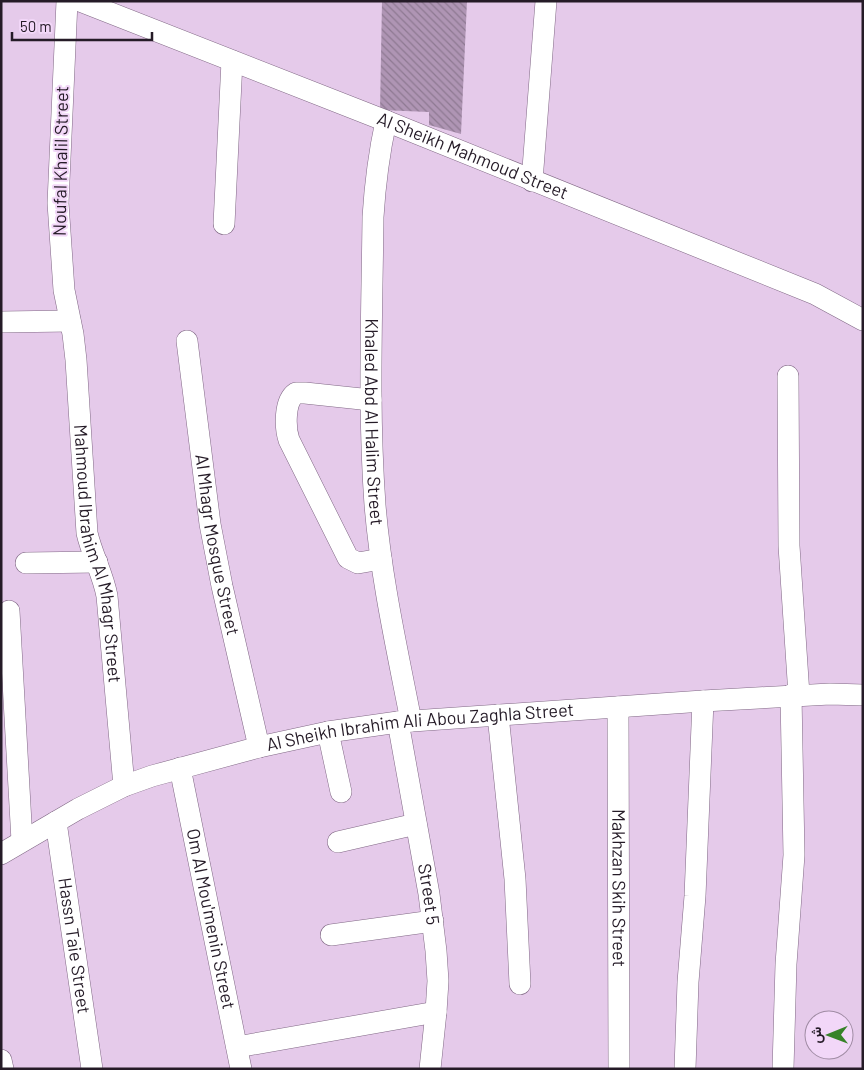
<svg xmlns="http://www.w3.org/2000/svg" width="864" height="1070" font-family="Barlow,Vazirmatn,sans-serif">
  <defs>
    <pattern id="building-back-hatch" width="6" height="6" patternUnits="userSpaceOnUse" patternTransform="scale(1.25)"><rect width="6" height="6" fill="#af95b4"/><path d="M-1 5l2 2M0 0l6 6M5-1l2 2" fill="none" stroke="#8e7992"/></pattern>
  </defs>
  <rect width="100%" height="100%" fill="#e5caea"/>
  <!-- building -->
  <path fill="url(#building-back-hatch)" d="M382,1H467L461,134L429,125V112L380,110Z"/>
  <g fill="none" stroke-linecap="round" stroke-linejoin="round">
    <!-- minor casing -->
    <g stroke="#806885" stroke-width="22">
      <g id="minor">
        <path id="s1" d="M67,1L58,203L64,290L73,334L76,360L87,533C92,555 103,574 107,596L124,786"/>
        <path id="s2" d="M80,1L386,121L815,294L863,320"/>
        <path id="s3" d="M386,121C379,153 375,185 373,217C372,313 368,409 375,505C381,578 397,649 411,721"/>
        <path d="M532,181L546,1"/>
        <path d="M224,224L232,61"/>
        <path d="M1,322L70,321"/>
        <path id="s4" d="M187,341L210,524L222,586L259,747"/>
        <path d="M788,376L789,546L799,695"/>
        <path d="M371,400L305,393H296C284,401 285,428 289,440L348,558L358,563L381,559"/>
        <path d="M26,563L97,562"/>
        <path d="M9,611L22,841"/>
        <path id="s5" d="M618,707L619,1069"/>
        <path d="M498,715L515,879L520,984"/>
        <path id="s6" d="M398,722L429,894L436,951L438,981L436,1012L430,1069"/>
        <path d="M328,732L341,792"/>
        <path id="s7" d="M180,768L241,1069"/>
        <path id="s8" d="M56,822L92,1069"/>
        <path d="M338,842L416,824"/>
        <path id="s9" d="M1,854L78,809L124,786L152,776L259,747L328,732L398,722L703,701L830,694L863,695"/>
        <path d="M331,935L433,921"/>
        <path d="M237,1047L436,1012"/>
        <path d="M1,1060L3,1069"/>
        <path d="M685,1069L688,982L695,896L703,701"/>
        <path d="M783,1069L786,964L794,855L791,695"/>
      </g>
    </g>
    <!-- minor -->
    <use href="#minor" stroke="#fff" stroke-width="21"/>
  </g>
  <g text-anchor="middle" stroke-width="4" stroke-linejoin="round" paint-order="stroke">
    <!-- street labels -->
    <g font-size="18" fill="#251b27" stroke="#f2d7f8">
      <text dy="6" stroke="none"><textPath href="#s2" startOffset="422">Al Sheikh Mahmoud Street</textPath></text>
      <text transform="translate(61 161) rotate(-89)" y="6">Noufal Khalil Street</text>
      <text dy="6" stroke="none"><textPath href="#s3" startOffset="302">Khaled Abd Al Halim Street</textPath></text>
      <text dy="6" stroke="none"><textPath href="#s4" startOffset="206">Al Mhagr Mosque Street</textPath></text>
      <text dy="6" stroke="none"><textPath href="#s1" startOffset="556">Mahmoud Ibrahim Al Mhagr Street</textPath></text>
      <text dy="6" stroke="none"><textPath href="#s9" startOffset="444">Al Sheikh Ibrahim Ali Abou Zaghla Street</textPath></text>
      <text dy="6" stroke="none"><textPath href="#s5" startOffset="181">Makhzan Skih Street</textPath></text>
      <text dy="6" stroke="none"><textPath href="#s6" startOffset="175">Street 5</textPath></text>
      <text dy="6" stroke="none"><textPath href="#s7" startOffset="154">Om Al Mou'menin Street</textPath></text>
      <text dy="6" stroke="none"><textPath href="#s8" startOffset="125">Hassn Taie Street</textPath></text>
    </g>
  </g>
  <!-- border -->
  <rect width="864" height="1070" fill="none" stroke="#251b27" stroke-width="5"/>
  <!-- north arrow -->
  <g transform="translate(829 1035) rotate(269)"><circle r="24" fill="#f2d7f8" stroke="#a08ca4"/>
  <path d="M0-4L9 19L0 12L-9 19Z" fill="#378229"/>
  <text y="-8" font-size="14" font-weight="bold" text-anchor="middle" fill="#251b27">ش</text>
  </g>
  <!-- scale -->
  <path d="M12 32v8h140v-8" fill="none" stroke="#251b27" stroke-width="2.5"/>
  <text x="20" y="32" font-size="15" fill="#251b27" stroke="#f2d7f8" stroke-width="4" paint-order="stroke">50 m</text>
</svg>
